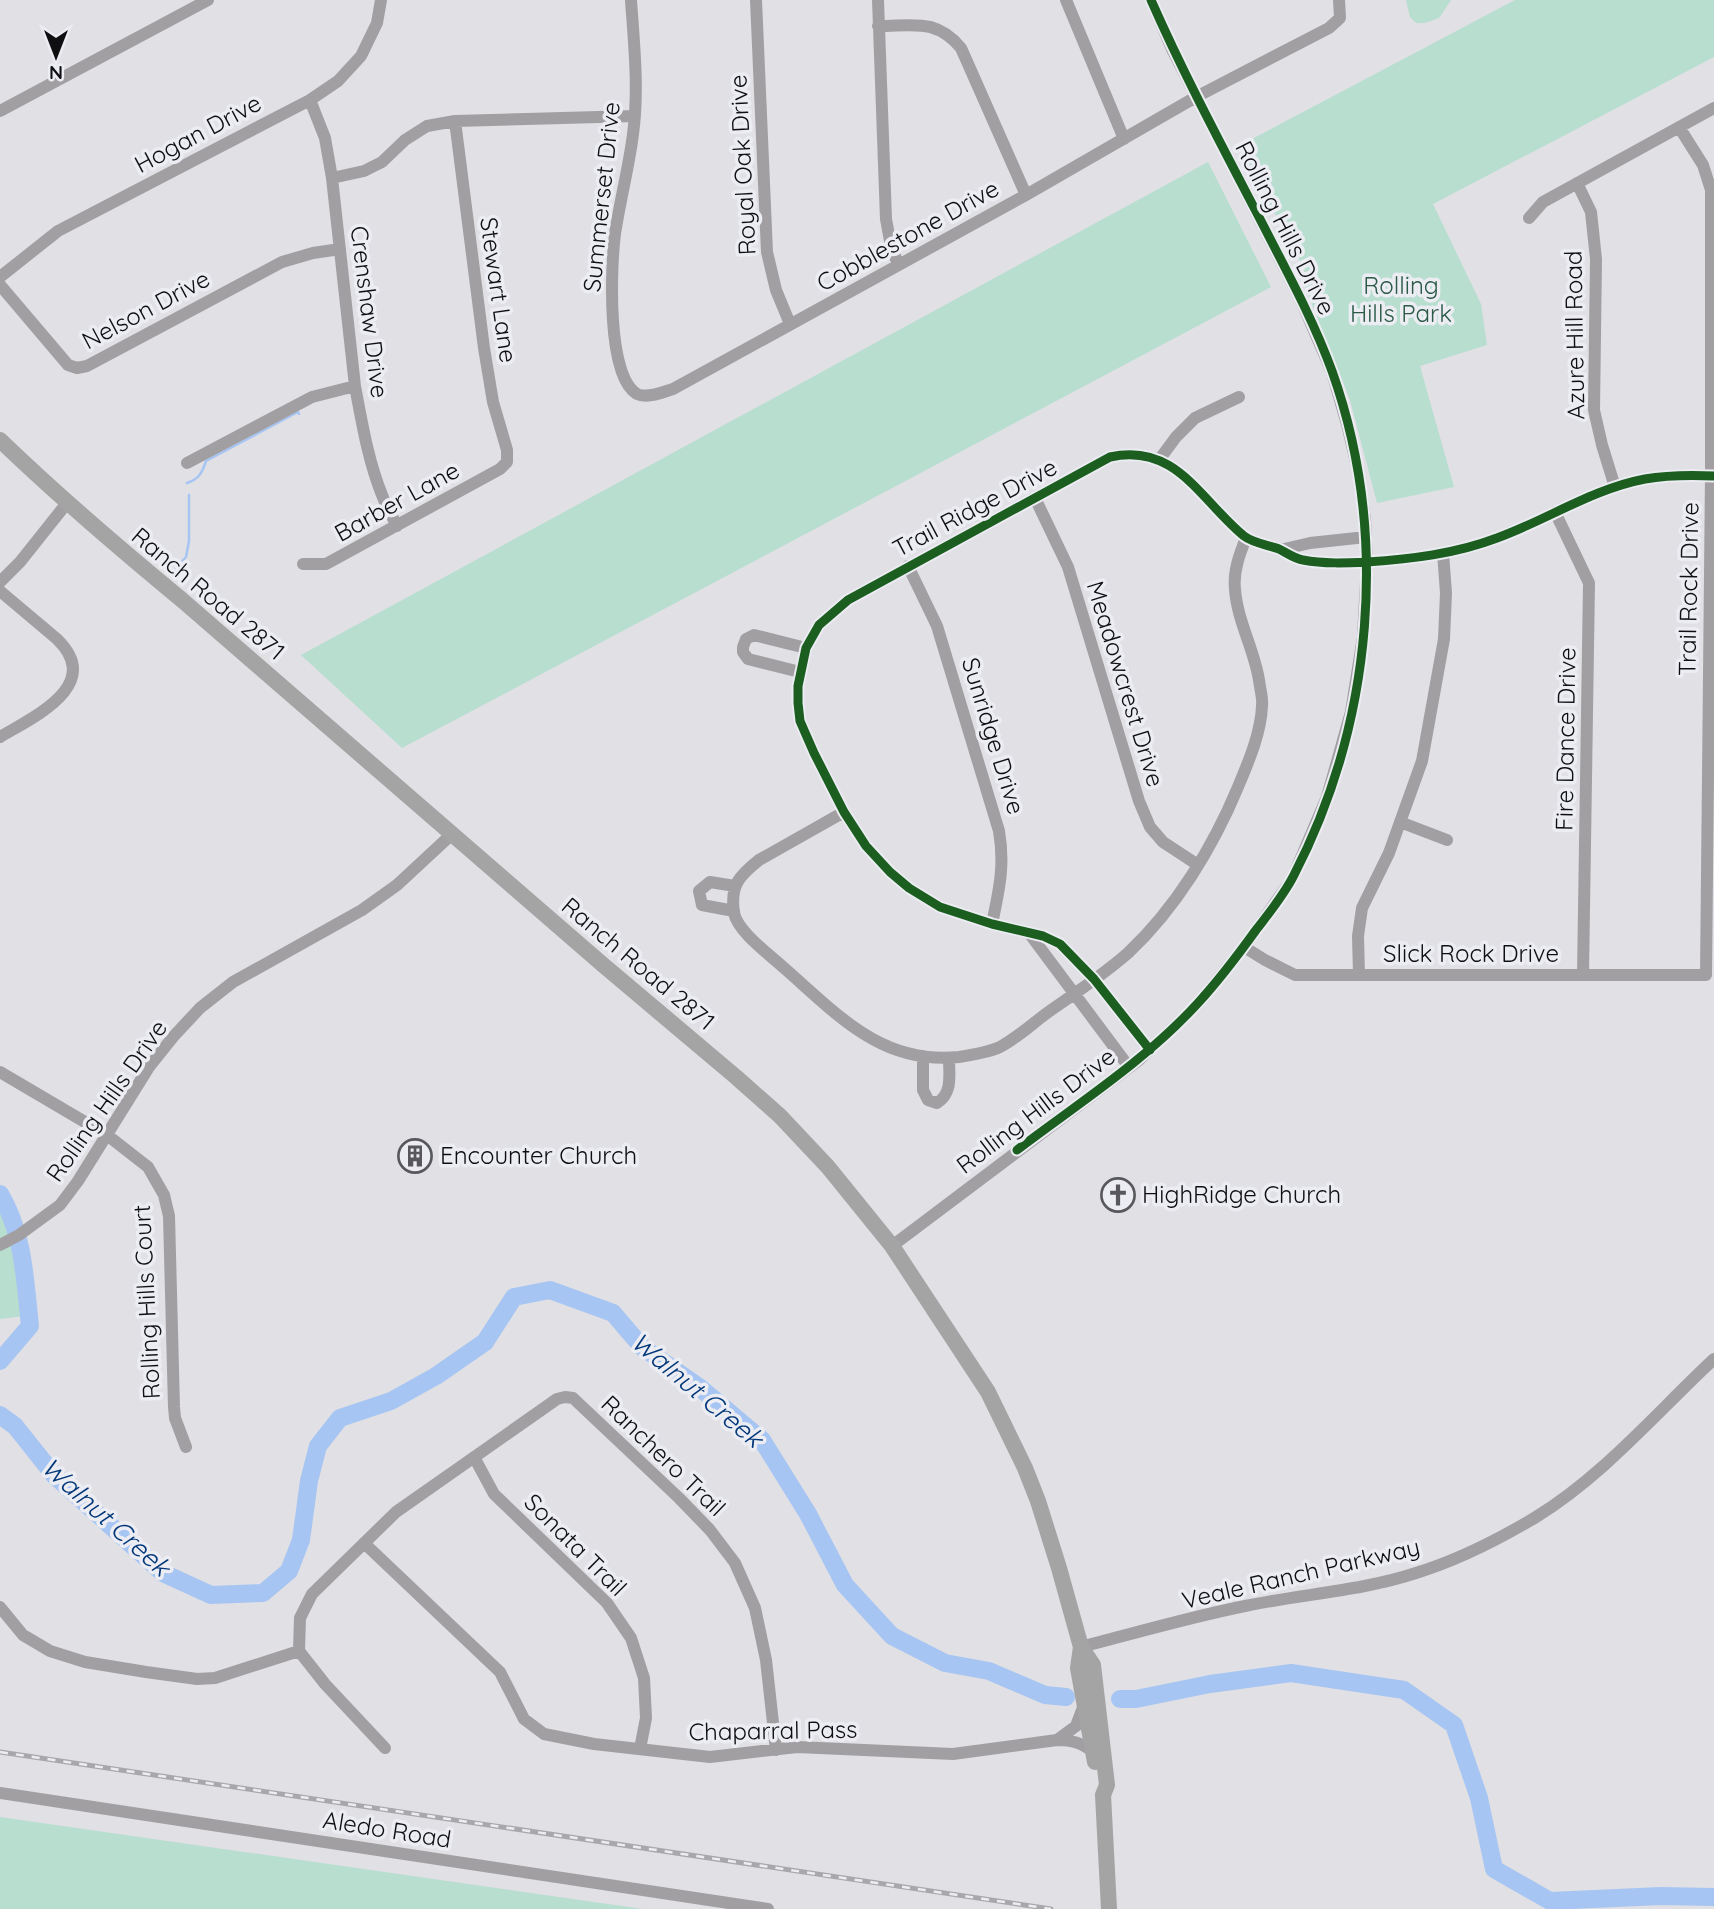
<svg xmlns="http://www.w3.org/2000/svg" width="1714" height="1909" font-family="Quicksand,sans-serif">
  <rect width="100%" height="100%" fill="#e0e0e5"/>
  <!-- green -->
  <path fill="#b7decf" d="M1406,0H1451L1439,18L1425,23H1416L1410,17Z
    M1515,0H1714V57L1433,204L1481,304L1487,345L1420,366L1454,487L1377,503L1350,400L1300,274L1305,270L1239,146Z
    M1208,162L1271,287L402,748L301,655Z
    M0,1207L22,1287L25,1316L0,1319Z
    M0,1817L643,1909H0Z"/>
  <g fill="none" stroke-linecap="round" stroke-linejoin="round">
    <!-- stream -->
    <path stroke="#a7c5f2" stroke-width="2.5" d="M187,483C199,479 202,473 206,461L298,412L299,414
      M176,568L186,557L189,541V495"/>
    <!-- river -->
    <path stroke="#a7c5f2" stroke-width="18" d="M0,1194C24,1234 25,1281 30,1326L0,1361
      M0,1415L15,1426L54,1475L163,1573L211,1595L263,1593L289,1571L301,1540L309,1481L318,1446L340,1418L391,1401L436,1376L485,1342L514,1297L550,1290L613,1313L642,1347L699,1387L762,1440L808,1514L845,1585L892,1636L945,1663L989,1671L1045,1695L1066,1697
      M1120,1699H1136L1210,1684L1291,1673L1404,1690L1454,1725L1479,1798L1494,1869L1550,1901L1661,1896L1714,1897"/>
    <!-- minor -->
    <path stroke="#a19fa2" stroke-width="12" d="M631,0C634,44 639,90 633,134C629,167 620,200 615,234C611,265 606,376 637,394C647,399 663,392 673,389L1026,195L1196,97L1329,28L1340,18L1339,0
      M756,0L767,252L776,290L790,324
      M878,0L886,219L890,241L898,265
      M1066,0L1124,139
      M878,26C914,26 936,18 961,48L1026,195
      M310,100L325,138L332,178L355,386C362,423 368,460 382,495C386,506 392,516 397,526
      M0,111L208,0
      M332,178L364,171L382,162L405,140L427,126L455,121L635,116
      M1577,183L1591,212L1596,259L1594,410L1602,445L1615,487
      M1529,218L1543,202L1714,108
      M0,277L58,231L310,100L338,81L361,56L377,23L381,0
      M0,285L68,365L77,368L87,366L282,262L313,253L340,249
      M1159,460L1176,437L1195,418L1239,397
      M187,463L312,397L355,386
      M1035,498L1068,567L1139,801L1150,827L1163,842L1198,865
      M1555,512L1589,583L1583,975
      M1280,550L1310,543L1366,537
      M303,564H326L500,469L507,462V450L493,402L484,348L455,121
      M908,566L937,626L999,831C1005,866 999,890 992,924
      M0,582L20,562L67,503
      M0,591L57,639C104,685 35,716 0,737
      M800,672L748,659L743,652V647L746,639L754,635L806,648
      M844,812L759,860C739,876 730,885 734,913C738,932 769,954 783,967C837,1014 881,1065 959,1057C972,1055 989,1052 1000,1047C1017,1038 1032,1024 1047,1013C1074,994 1103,975 1128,953C1176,908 1213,847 1238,787C1248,763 1261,733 1262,706C1263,698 1260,689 1259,680C1254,649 1237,620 1235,589C1233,571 1240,553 1246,538
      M1400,822L1447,840
      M734,911L702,905L699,891L710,882L735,886
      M1029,933L1129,1067
      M1244,947L1265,960L1295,975H1706L1711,475V190L1703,165L1679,127
      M1359,975L1358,936L1362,908L1389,853L1422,761L1444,639L1446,593L1443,553
      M1150,1050L1094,979L1060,944L1043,936L992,924L940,907L909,888L890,872L866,846L844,812L814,753L800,721L798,703V686L806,648L819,625L848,600L1110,457C1176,442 1201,501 1244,536C1253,543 1268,545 1279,549C1287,553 1295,559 1303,560C1324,564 1346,563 1367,562C1411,559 1455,554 1497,538C1547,520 1592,489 1645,479C1668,475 1691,475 1714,476
      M923,1056V1090L928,1100L937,1103C953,1093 949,1075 949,1058
      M0,1072L107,1135L148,1167L164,1195L169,1216L174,1407L175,1418L186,1447
      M0,1245L19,1235L60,1205L78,1181L149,1067L173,1037L200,1008L233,982L362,910L397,885L452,834
      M892,1246L1139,1060L1197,1005L1244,947L1292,879L1327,797L1351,712L1363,637L1367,562L1365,519L1358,471L1347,424L1332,372L1300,298L1173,51L1151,0
      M474,1457L494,1494L607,1603L631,1638L644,1678L646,1718L640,1749
      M364,1543L500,1672L524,1719L544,1734L594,1744L710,1757L797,1747L953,1754L1057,1740C1073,1740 1081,1743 1094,1752
      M0,1607L23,1635L50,1651L85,1662L146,1672L197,1679L215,1678L299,1651
      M1081,1647C1135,1633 1190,1617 1245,1606C1302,1594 1361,1591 1416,1573C1455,1561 1501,1538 1536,1517C1604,1475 1656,1413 1714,1359
      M1057,1740L1076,1726L1084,1705
      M385,1748L325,1684L299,1651L300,1618L312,1594L396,1512L557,1399L565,1397L573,1398L679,1498L710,1530L735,1563L755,1608L766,1660L776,1750
      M0,1793L768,1909"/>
    <!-- major -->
    <path stroke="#a4a4a5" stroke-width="16" d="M0,440C58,496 119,548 182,600L602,964L736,1077L780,1116L828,1167L892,1246L988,1392L1025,1468L1038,1501L1059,1568L1081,1647L1093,1665L1107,1785L1103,1795L1109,1909
      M1081,1647L1078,1668L1095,1762"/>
    <!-- rail casing -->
    <g stroke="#a8a7aa" stroke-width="5">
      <path id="rail" d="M0,1752L1051,1909"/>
    </g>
    <!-- rail -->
    <use href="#rail" stroke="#ececf3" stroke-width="2.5" stroke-dasharray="8" stroke-linecap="butt"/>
    <!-- cycleway casing -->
    <g stroke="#ececf3" stroke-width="13">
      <path id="cycleway" d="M1150,1050L1094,979L1060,944L1043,936L992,924L940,907L909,888L890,872L866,846L844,812L814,753L800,721L798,703V686L806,648L819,625L848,600L1110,457C1176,442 1201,501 1244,536C1253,543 1268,545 1279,549C1287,553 1295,559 1303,560C1324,564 1346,563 1367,562C1411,559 1455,554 1497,538C1547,520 1592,489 1645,479C1668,475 1691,475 1714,476
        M1017,1150C1079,1103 1145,1061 1198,1003C1219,980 1238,955 1256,930C1269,913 1284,895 1294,875C1373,722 1390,534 1332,371C1313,319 1286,270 1261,221C1223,148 1184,75 1151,0"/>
    </g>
    <!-- cycleway -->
    <use href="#cycleway" stroke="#1b5e20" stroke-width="9"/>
  </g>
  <!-- icons -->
  <defs>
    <g id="building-ring" transform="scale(1.75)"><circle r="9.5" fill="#ececf3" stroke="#58585c" stroke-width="1.5"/><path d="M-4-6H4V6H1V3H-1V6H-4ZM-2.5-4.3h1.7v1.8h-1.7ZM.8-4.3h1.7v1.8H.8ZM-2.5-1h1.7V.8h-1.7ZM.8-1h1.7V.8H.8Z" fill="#58585c"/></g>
    <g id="church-ring" transform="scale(1.75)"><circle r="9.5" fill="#ececf3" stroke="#58585c" stroke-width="1.5"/><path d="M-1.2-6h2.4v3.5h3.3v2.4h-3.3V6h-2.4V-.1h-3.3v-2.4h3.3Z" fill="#58585c"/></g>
  </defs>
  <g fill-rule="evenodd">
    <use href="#building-ring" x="415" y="1156"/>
    <use href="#church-ring" x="1118" y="1195"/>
  </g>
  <g text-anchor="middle" stroke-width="7" stroke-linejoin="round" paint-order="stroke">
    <!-- street labels -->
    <g font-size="24" fill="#0f0f12" stroke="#ececf3">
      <text transform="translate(198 134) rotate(-28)" y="8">Hogan Drive</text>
      <text transform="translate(743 165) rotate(-93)" y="8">Royal Oak Drive</text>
      <text transform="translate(602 197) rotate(-84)" y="8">Summerset Drive</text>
      <text transform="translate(1285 228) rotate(63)" y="8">Rolling Hills Drive</text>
      <text transform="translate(908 236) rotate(-29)" y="8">Cobblestone Drive</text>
      <text transform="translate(498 290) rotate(82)" y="8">Stewart Lane</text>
      <text transform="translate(146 310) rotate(-28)" y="8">Nelson Drive</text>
      <text transform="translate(369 312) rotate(83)" y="8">Crenshaw Drive</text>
      <text transform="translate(1575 335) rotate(-91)" y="8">Azure Hill Road</text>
      <text transform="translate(397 502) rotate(-29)" y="8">Barber Lane</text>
      <text transform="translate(975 508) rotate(-28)" y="8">Trail Ridge Drive</text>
      <text transform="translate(1689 589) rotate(-89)" y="8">Trail Rock Drive</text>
      <text transform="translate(208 594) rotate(40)" y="8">Ranch Road 2871</text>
      <text transform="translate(1125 684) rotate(73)" y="8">Meadowcrest Drive</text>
      <text transform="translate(993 736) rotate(73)" y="8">Sunridge Drive</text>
      <text transform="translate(1566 739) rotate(-89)" y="8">Fire Dance Drive</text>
      <text x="1471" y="962">Slick Rock Drive</text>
      <text transform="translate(638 964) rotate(40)" y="8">Ranch Road 2871</text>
      <text transform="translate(107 1101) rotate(-55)" y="8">Rolling Hills Drive</text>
      <text transform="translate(1036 1111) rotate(-37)" y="8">Rolling Hills Drive</text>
      <text transform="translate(147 1302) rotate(-93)" y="8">Rolling Hills Court</text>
      <text transform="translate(663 1456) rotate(44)" y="8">Ranchero Trail</text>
      <text transform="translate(575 1545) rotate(45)" y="8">Sonata Trail</text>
      <text transform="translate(1301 1574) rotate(-13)" y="8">Veale Ranch Parkway</text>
      <text transform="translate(773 1731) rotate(-1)" y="8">Chaparral Pass</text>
      <text transform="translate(387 1830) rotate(9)" y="8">Aledo Road</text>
    </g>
    <!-- park labels -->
    <g font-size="24" fill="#2b5a47" stroke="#ececf3">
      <text x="1401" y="294">Rolling<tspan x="1401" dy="28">Hills Park</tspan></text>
    </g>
    <!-- poi labels -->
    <g font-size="24" fill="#0f0f12" stroke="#ececf3" text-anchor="start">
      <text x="440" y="1164">Encounter Church</text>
      <text x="1142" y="1203">HighRidge Church</text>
    </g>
    <!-- water labels -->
    <g font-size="26" font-style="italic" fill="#023779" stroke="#ececf3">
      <text transform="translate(697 1390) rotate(40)" y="9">Walnut Creek</text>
      <text transform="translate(106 1517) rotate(42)" y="9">Walnut Creek</text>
    </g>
  </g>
  <!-- north arrow -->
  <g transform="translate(56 56) rotate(180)" stroke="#ececf3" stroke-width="5" paint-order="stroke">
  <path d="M0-5L12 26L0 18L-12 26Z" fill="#0f0f12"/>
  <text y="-10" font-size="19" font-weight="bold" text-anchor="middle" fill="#0f0f12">N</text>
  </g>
</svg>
